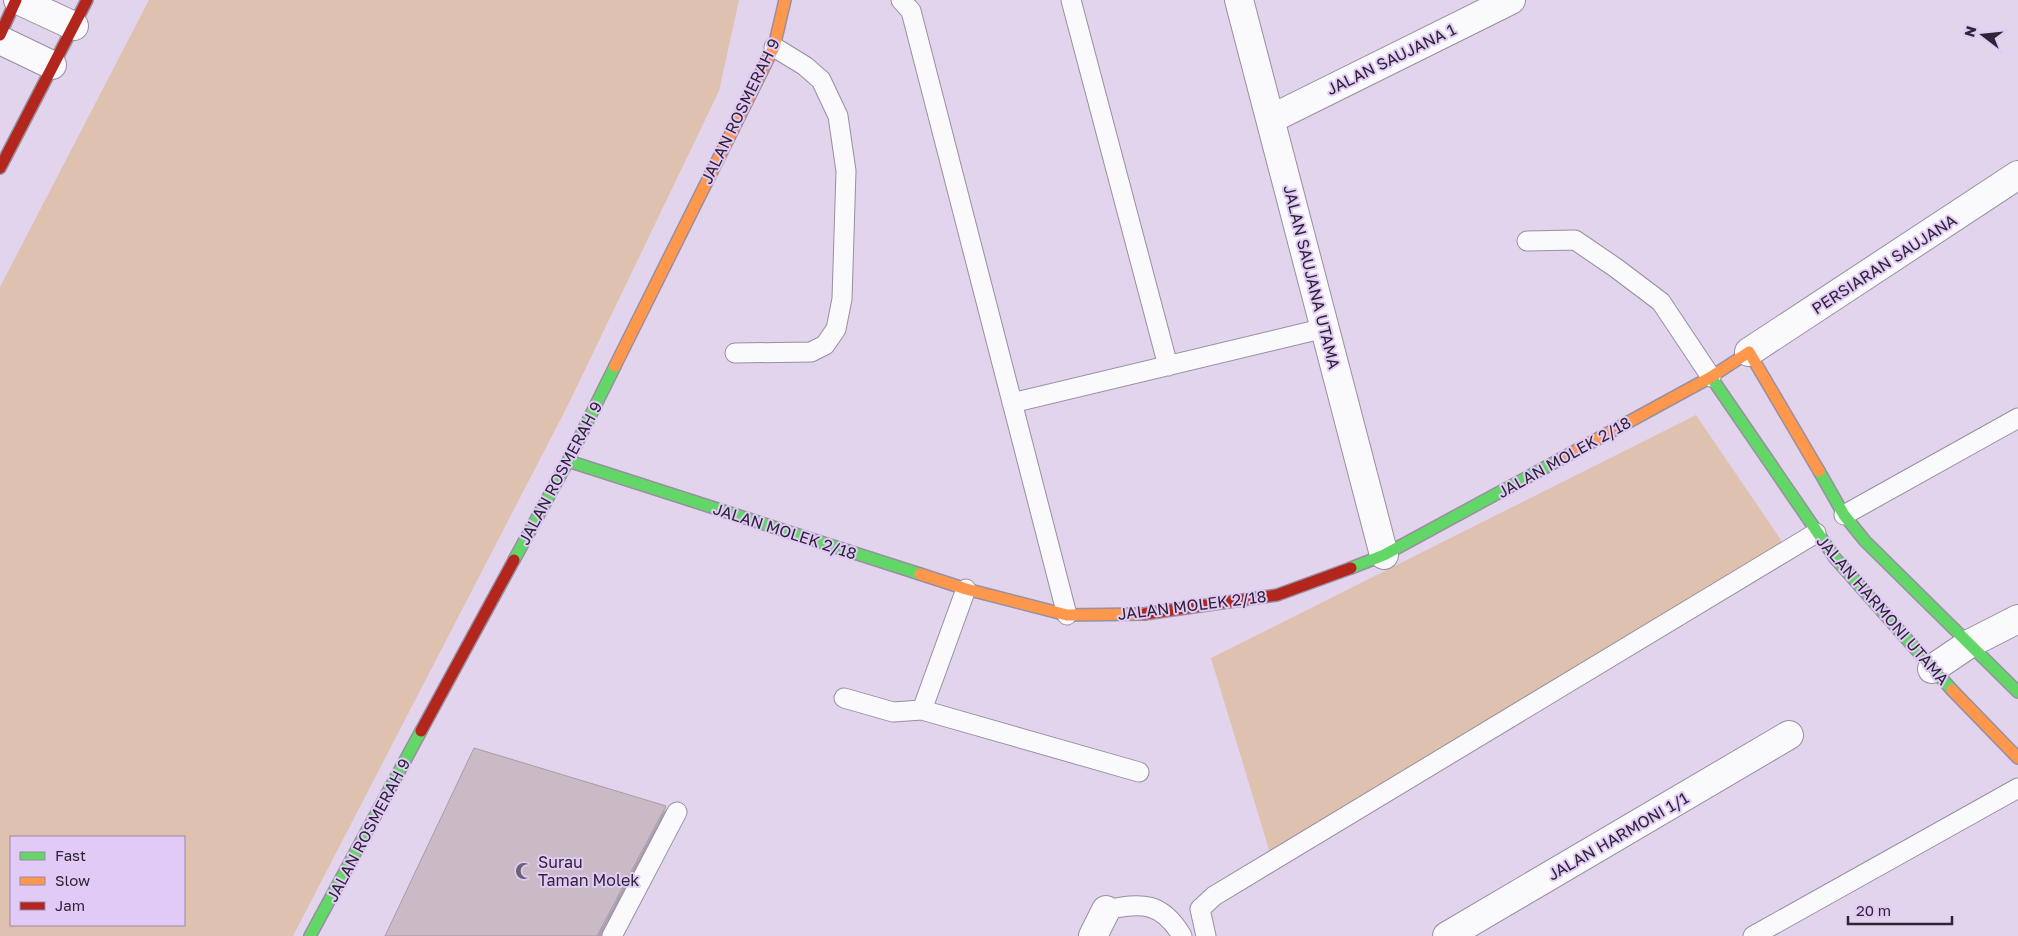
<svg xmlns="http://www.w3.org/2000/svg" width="2018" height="936" font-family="'Golos Text',sans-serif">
  <defs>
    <filter id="shadow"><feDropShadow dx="3" dy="5.5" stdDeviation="2.5" flood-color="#0004"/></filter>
  </defs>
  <rect width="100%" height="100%" fill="#e1d4ec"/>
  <!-- green -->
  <path fill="#dfc1b0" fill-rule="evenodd" d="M149,0H739L719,91L568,405L293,936H0V287ZM184,837V925H11V837Z
    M1696,415L1783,543L1270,853L1211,658Z"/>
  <!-- building -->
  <path fill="#c9bac6" stroke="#ab9ba8" filter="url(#shadow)" d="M474,748L666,806L597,936H385Z"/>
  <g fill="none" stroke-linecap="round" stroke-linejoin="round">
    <!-- lane casing -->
    <g stroke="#988fa1" stroke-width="21">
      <path id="lane" d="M901,0L911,11L1067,615
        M1071,0L1168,366
        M1527,241L1575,240L1616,268L1661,302L1711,377
        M735,353L811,352L825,345L836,329L842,299L846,171L838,116L821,80L805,66L774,47
        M1012,403L1325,328
        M1844,515L2018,418
        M844,698L893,712L922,710L966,589
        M922,710L1139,772
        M1106,910C1142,902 1162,902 1182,936
        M612,936L677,812
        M1206,936L1200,909L1214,896L1816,533
        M1753,936L2018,788"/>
    </g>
    <!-- street casing -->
    <g stroke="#988fa1" stroke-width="30">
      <path id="street" d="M18,0L74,26
        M1239,0L1384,555
        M0,40L52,65
        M1271,119L1511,0
        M1749,352L2018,175
        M1932,669L1969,644L2018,619
        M1093,936L1106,910
        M1447,936L1789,735"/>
    </g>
    <!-- fast casing -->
    <g stroke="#988fa1" stroke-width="14">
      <path id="fast" d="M615,366L568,461L920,574
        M1711,377L1835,558L1952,690
        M1819,471L1844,515L1865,541L2018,692
        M514,560L568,461
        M1351,568L1384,555L1557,461
        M310,936L421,731"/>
    </g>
    <!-- slow casing -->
    <g stroke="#988fa1" stroke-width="14">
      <path id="slow" d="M615,366L774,47L785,0
        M1557,461L1711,377L1749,352L1819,471
        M920,574L966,589L1067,615L1144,614
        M1952,690L2018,758"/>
    </g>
    <!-- jam casing -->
    <g stroke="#988fa1" stroke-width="14">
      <path id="jam" d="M0,35L16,0
        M0,168L87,0
        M1144,614L1277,595L1351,568
        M421,731L514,560"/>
    </g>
    <!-- lane -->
    <use href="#lane" stroke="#faf9fc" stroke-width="19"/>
    <!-- street -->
    <use href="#street" stroke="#faf9fc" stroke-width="28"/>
    <!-- fast -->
    <use href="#fast" stroke="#63d668" stroke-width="11"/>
    <!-- slow -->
    <use href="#slow" stroke="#ff974d" stroke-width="11"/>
    <!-- jam -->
    <use href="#jam" stroke="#b3261e" stroke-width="11"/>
  </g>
  <!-- icons -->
  <defs>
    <g id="mosque-bare" transform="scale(1.35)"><path d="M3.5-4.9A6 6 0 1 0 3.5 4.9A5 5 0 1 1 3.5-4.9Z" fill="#6c6275" stroke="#e2caf6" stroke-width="2.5" paint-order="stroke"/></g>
  </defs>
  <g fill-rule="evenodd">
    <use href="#mosque-bare" x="524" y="871"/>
  </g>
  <g text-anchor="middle" stroke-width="4" stroke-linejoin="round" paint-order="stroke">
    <!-- street labels -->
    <g font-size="16" fill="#2d2435" stroke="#e2caf6">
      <text transform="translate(1391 59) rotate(-26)" y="6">JALAN SAUJANA 1</text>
      <text transform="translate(740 111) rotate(-64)" y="6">JALAN ROSMERAH 9</text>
      <text transform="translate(1884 264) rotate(-33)" y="6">PERSIARAN SAUJANA</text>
      <text transform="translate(1312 277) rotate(76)" y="6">JALAN SAUJANA UTAMA</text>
      <text transform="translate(1564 457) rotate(-29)" y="6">JALAN MOLEK 2/18</text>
      <text transform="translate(560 473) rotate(-62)" y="6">JALAN ROSMERAH 9</text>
      <text transform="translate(785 531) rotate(18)" y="6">JALAN MOLEK 2/18</text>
      <text transform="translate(1192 605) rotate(-7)" y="6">JALAN MOLEK 2/18</text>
      <text transform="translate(1883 610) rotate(49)" y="6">JALAN HARMONI UTAMA</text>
      <text transform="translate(368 830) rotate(-62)" y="6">JALAN ROSMERAH 9</text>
      <text transform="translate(1618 836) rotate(-30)" y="6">JALAN HARMONI 1/1</text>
    </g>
    <!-- poi labels -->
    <g font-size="16" fill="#2d2435" stroke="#e2caf6" text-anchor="start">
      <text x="538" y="868">Surau<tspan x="538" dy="18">Taman Molek</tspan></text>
    </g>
  </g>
  <!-- legend -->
  <rect x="10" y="836" width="175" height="90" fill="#e2caf6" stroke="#9a88a9"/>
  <rect x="20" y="852" width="25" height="8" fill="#63d668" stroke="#9a88a9"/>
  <text x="55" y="861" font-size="15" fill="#2d2435">Fast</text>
  <rect x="20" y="877" width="25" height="8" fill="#ff974d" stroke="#9a88a9"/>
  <text x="55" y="886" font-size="15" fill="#2d2435">Slow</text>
  <rect x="20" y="902" width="25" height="8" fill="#b3261e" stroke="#9a88a9"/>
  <text x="55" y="911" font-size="15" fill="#2d2435">Jam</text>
  <!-- north arrow -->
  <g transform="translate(1983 35) rotate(286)" stroke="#e2caf6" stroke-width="4" paint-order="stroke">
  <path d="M0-4L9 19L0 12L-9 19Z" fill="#2d2435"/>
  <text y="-8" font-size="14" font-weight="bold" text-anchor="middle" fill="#2d2435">N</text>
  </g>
  <!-- scale -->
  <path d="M1848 916v8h104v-8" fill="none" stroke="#2d2435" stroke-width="2.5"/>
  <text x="1856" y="916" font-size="15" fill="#2d2435" stroke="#e2caf6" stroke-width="4" paint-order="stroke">20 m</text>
</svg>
